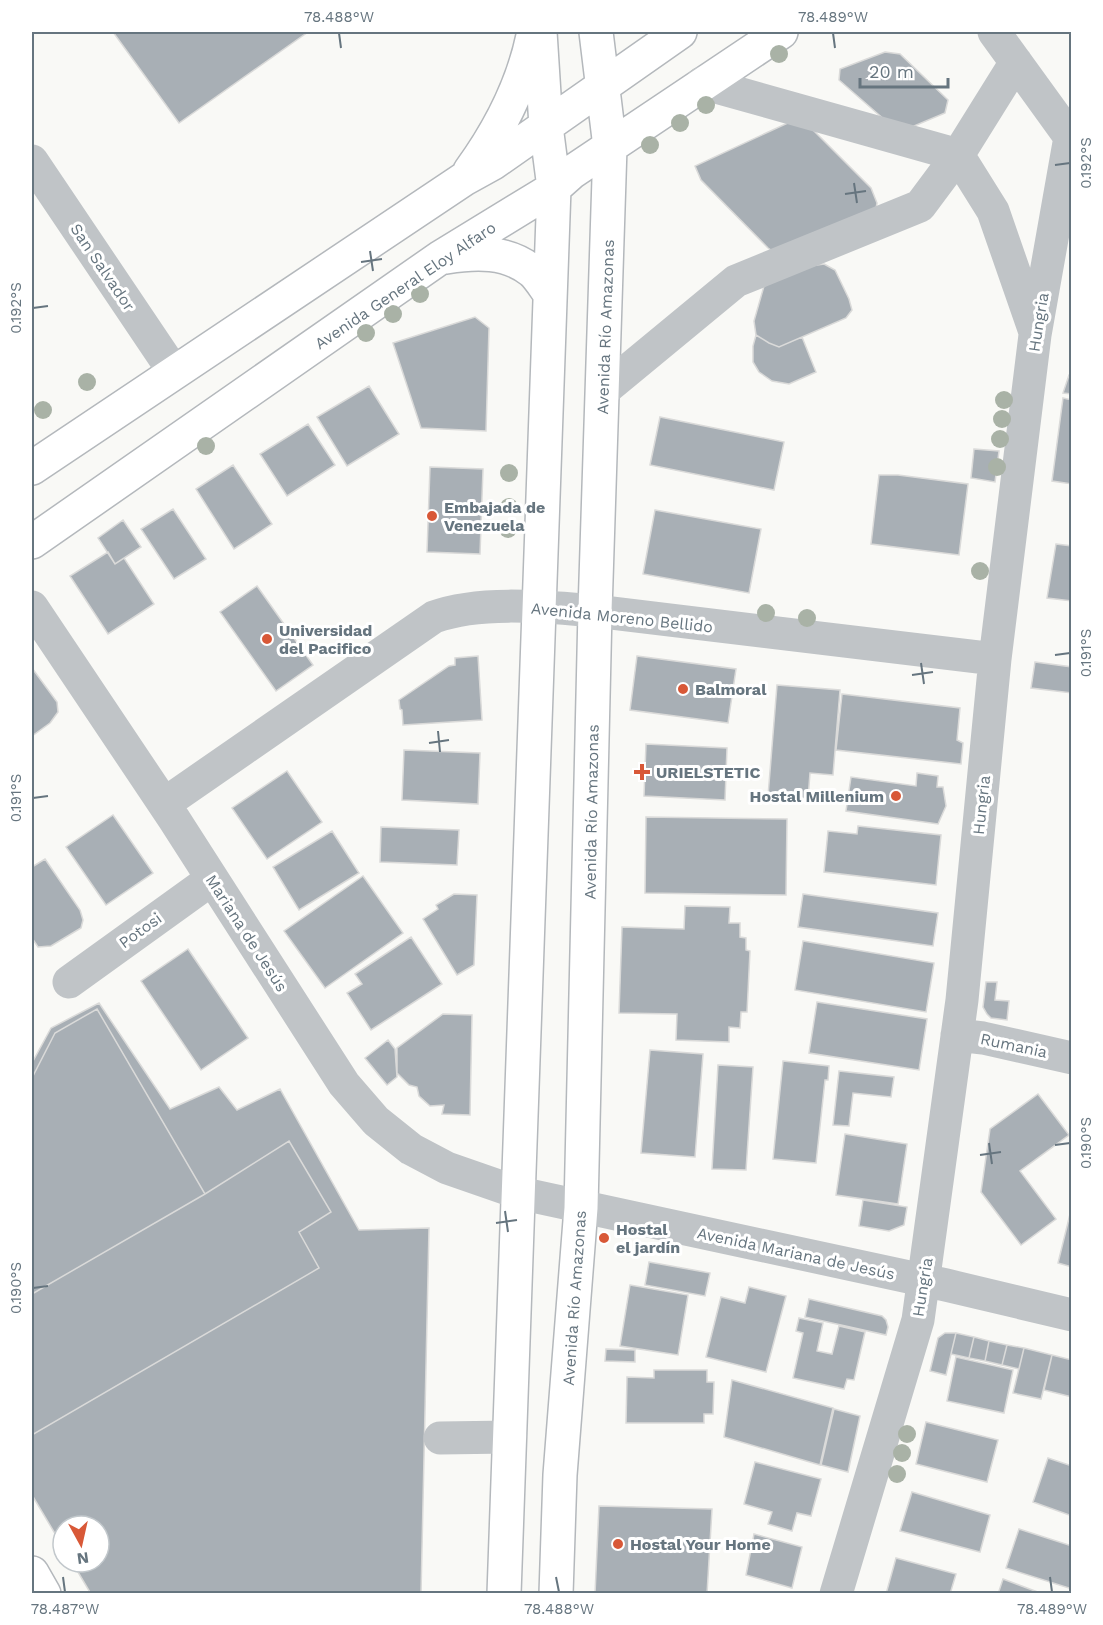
<svg xmlns="http://www.w3.org/2000/svg" width="1103" height="1625" font-family="'Work Sans',sans-serif">
  <rect width="100%" height="100%" fill="#f9f9f6"/>
  <!-- building -->
  <path fill="#a8afb5" stroke="#dadad9" stroke-width="1.5" d="M113,32H308L179,123Z
    M885,52L900,54L948,100L945,113L907,129L894,128L839,80L840,69Z
    M792,121L810,127L871,188L877,203L875,214L777,254L768,248L701,180L695,166Z
    M824,264L835,270L849,299L852,310L846,318L779,347L769,343L756,335L754,321L764,286L810,266Z
    M475,317L489,328L486,431L421,428L393,343Z
    M756,335L769,343L779,347L802,337L816,372L789,384L772,381L759,372L753,362V346Z
    M1069,375H1072V394L1063,393Z
    M369,386L399,434L347,466L317,417Z
    M1063,398L1072,400V484L1052,481Z
    M660,417L784,442L774,490L650,465Z
    M308,424L335,465L287,496L260,454Z
    M974,449L999,451L995,482L971,478Z
    M233,465L272,524L234,549L196,489Z
    M430,467L483,469L480,554L427,552Z
    M879,475H898L968,484L959,555L871,544Z
    M173,509L206,559L174,579L141,529Z
    M655,510L761,529L749,593L643,574Z
    M123,520L141,547L115,564L98,538Z
    M1056,544L1072,546V601L1047,598Z
    M108,552L115,564L124,558L154,604L108,634L70,576Z
    M257,586L313,665L276,691L220,612Z
    M478,656L482,720L403,725L402,710L400,709L399,700L449,666L455,665V658Z
    M637,656L736,669L728,723L630,710Z
    M1035,662L1072,667V693L1031,688Z
    M32,668L57,702L58,712L50,723L32,736Z
    M777,685L840,690L833,775L810,773L808,799L768,796Z
    M842,694L960,708L957,740L963,743L961,764L836,750Z
    M646,744L727,748L725,800L644,796Z
    M404,750L480,753L478,804L402,800Z
    M287,771L322,822L267,859L232,808Z
    M917,773L938,776L937,787H943L946,806L938,824L846,811L851,777L916,786Z
    M113,815L153,873L106,905L66,847Z
    M646,817L787,819L786,895L645,893Z
    M858,826L941,835L936,885L824,872L828,831L857,834Z
    M381,827L459,830L457,865L380,862Z
    M332,831L359,873L299,910L273,867Z
    M45,859L80,910L83,920L81,928L51,946L38,947L32,938V867Z
    M363,876L403,933L325,988L284,931Z
    M454,894L477,895L474,965L457,975L423,919L438,909L436,905Z
    M803,894L938,913L933,946L798,927Z
    M685,906L730,907L729,923H740V937L746,938V950L750,951L747,1012H741L740,1028L729,1027V1042L676,1040L677,1014L619,1013L622,927L684,929Z
    M411,937L442,984L371,1030L347,993L362,984L355,974Z
    M803,941L934,963L926,1012L795,990Z
    M188,949L248,1038L201,1070L141,981Z
    M986,982H997L995,1000L1009,1001L1007,1020L991,1018L987,1014L983,1007Z
    M817,1002L927,1019L919,1070L809,1053Z
    M99,1003L170,1109L219,1087L237,1110L280,1089L359,1230L429,1228L421,1594H91L72,1562H99V1526H63V1547L32,1495V1063L51,1028Z
    M97,1009L205,1194L32,1294V1078L55,1033Z
    M443,1014L472,1015L470,1115L442,1114L444,1105L430,1106L419,1096L417,1087L409,1085L397,1073V1048Z
    M388,1040L395,1049L397,1077L387,1085L365,1058Z
    M650,1050L703,1054L695,1157L641,1153Z
    M783,1061L829,1066L828,1080H825L816,1163L773,1159Z
    M718,1065L753,1067L746,1170L712,1169Z
    M839,1071L894,1077L891,1097L853,1093L849,1126L833,1125Z
    M1038,1094L1069,1135L1020,1171L1056,1219L1021,1245L981,1192L990,1129Z
    M845,1134L907,1144L898,1204L836,1195Z
    M289,1141L331,1212L299,1232L319,1268L32,1435V1294L205,1194Z
    M863,1200L907,1207L904,1225L889,1231L859,1226Z
    M1072,1206V1267L1058,1263Z
    M649,1262L710,1273L705,1296L645,1285Z
    M630,1285L688,1295L678,1355L620,1346Z
    M749,1287L786,1296L766,1372L706,1357L721,1297L745,1303Z
    M809,1299L882,1316L886,1320L888,1327L886,1335L805,1317Z
    M799,1318L823,1323L817,1351L832,1354L839,1326L865,1332L854,1380L847,1379L844,1389L793,1378L803,1333L796,1331Z
    M945,1333H956L946,1375L930,1371L938,1338Z
    M956,1333L974,1337L969,1358L951,1354Z
    M974,1337L989,1341L985,1361L969,1358Z
    M989,1341L1007,1345L1002,1365L985,1361Z
    M1007,1345L1024,1348L1019,1369L1002,1365Z
    M1024,1348L1052,1355L1041,1399L1013,1393Z
    M606,1349L635,1350V1362L605,1361Z
    M1052,1355L1072,1360V1397L1044,1390Z
    M956,1357L1013,1370L1004,1413L947,1401Z
    M654,1370H707V1382H714L713,1414H704V1423H626L627,1377L654,1378Z
    M732,1380L833,1408L820,1465L724,1437Z
    M834,1409L860,1416L848,1472L821,1465Z
    M926,1422L998,1440L987,1482L916,1464Z
    M1048,1458L1072,1466V1516L1033,1502Z
    M755,1462L821,1479L811,1516L797,1513L792,1531L768,1524L772,1512L744,1504Z
    M912,1492L990,1515L980,1552L900,1531Z
    M599,1506L712,1509L707,1594H595Z
    M1019,1529L1072,1546V1589L1006,1568Z
    M754,1534L802,1547L792,1588L746,1575Z
    M896,1558L956,1574L950,1594H886Z
    M1003,1579L1043,1594H1005L999,1591Z"/>
  <g fill="none" stroke-linecap="round" stroke-linejoin="round">
    <!-- major casing -->
    <g stroke="#b4b8bc" stroke-width="36">
      <path id="major" d="M470,171C499,131 523,84 533,36
        M446,257C476,252 507,251 532,271C539,277 544,286 550,294
        M32,468L464,179L493,163L680,32
        M32,542L441,257L554,188L572,172L781,32
        M32,1573L44,1594
        M504,1594L554,188L546,126L540,32
        M556,1594L560,1475L581,1208L595,611L610,147L596,32"/>
    </g>
    <!-- minor -->
    <path stroke="#c0c4c7" stroke-width="33" d="M702,83L958,155L993,211L1035,332
      M32,161L174,372
      M604,390L736,281L920,206L958,155L1016,62
      M32,607L174,819L344,1084L376,1121L411,1149L447,1168L519,1193L946,1285L1072,1315
      M164,804L434,617C480,600 547,607 595,611L995,659
      M69,982L212,879
      M957,1035L983,1038L1072,1058
      M440,1438L510,1437
      M836,1594L918,1320L962,1000L995,659L1035,335L1070,137L994,32"/>
    <!-- major -->
    <use href="#major" stroke="#fff" stroke-width="33"/>
  </g>
  <!-- trees -->
  <g fill="#a9b2a6">
    <circle cx="779" cy="54" r="9"/>
    <circle cx="706" cy="105" r="9"/>
    <circle cx="680" cy="123" r="9"/>
    <circle cx="650" cy="145" r="9"/>
    <circle cx="420" cy="294" r="9"/>
    <circle cx="393" cy="314" r="9"/>
    <circle cx="366" cy="333" r="9"/>
    <circle cx="87" cy="382" r="9"/>
    <circle cx="1004" cy="400" r="9"/>
    <circle cx="43" cy="410" r="9"/>
    <circle cx="1002" cy="419" r="9"/>
    <circle cx="1000" cy="439" r="9"/>
    <circle cx="206" cy="446" r="9"/>
    <circle cx="997" cy="467" r="9"/>
    <circle cx="509" cy="473" r="9"/>
    <circle cx="509" cy="507" r="9"/>
    <circle cx="508" cy="529" r="9"/>
    <circle cx="980" cy="571" r="9"/>
    <circle cx="766" cy="613" r="9"/>
    <circle cx="807" cy="618" r="9"/>
    <circle cx="907" cy="1434" r="9"/>
    <circle cx="902" cy="1453" r="9"/>
    <circle cx="897" cy="1474" r="9"/>
  </g>
  <!-- ticks -->
  <path fill="none" stroke="#66757f" stroke-width="2" d="M339,33L341,48M833,33L835,48M1055,165L1070,163M854,183L857,203M845,194L866,191M370,251L373,271M361,262L382,259M33,308L48,306M1055,655L1070,653M921,663L924,684M912,675L933,672M438,731L440,752M429,743L449,740M33,798L48,796M989,1143L992,1164M1055,1145L1070,1143M980,1155L1001,1152M505,1211L508,1232M496,1223L517,1220M33,1288L48,1286M63,1577L65,1592M556,1577L559,1592M1050,1577L1052,1592"/>
  <!-- markers -->
  <g fill="#d85837" stroke="#fff" stroke-width="2">
    <circle cx="432" cy="516" r="6"/>
    <circle cx="267" cy="639" r="6"/>
    <circle cx="683" cy="689" r="6"/>
    <path d="M639 763h6v6h6v6h-6v6h-6v-6h-6v-6h6z"/>
    <circle cx="896" cy="796" r="6"/>
    <circle cx="604" cy="1238" r="6"/>
    <circle cx="618" cy="1544" r="6"/>
  </g>
  <g text-anchor="middle" stroke-width="6" stroke-linejoin="round" paint-order="stroke">
    <!-- street labels -->
    <g font-size="16" fill="#66757f" stroke="#fff">
      <text transform="translate(103 267) rotate(56)" y="6">San Salvador</text>
      <text transform="translate(405 285) rotate(-34)" y="6">Avenida General Eloy Alfaro</text>
      <text transform="translate(1038 322) rotate(-81)" y="6">Hungria</text>
      <text transform="translate(605 327) rotate(-88)" y="6">Avenida Río Amazonas</text>
      <text transform="translate(622 617) rotate(6)" y="6">Avenida Moreno Bellido</text>
      <text transform="translate(981 805) rotate(-84)" y="6">Hungria</text>
      <text transform="translate(591 812) rotate(-89)" y="6">Avenida Río Amazonas</text>
      <text transform="translate(140 930) rotate(-36)" y="6">Potosi</text>
      <text transform="translate(247 933) rotate(57)" y="6">Mariana de Jesús</text>
      <text transform="translate(1014 1045) rotate(12)" y="6">Rumania</text>
      <text transform="translate(796 1253) rotate(12)" y="6">Avenida Mariana de Jesús</text>
      <text transform="translate(922 1287) rotate(-81)" y="6">Hungria</text>
      <text transform="translate(574 1298) rotate(-86)" y="6">Avenida Río Amazonas</text>
    </g>
    <!-- poi labels -->
    <g font-size="16" font-weight="bold" fill="#66757f" stroke="#fff" text-anchor="start">
      <text x="444" y="513">Embajada de<tspan x="444" dy="18">Venezuela</tspan></text>
      <text x="279" y="636">Universidad<tspan x="279" dy="18">del Pacifico</tspan></text>
      <text x="695" y="695">Balmoral</text>
      <text x="656" y="778">URIELSTETIC</text>
      <text x="884" y="802" text-anchor="end">Hostal Millenium</text>
      <text x="616" y="1235">Hostal<tspan x="616" dy="18">el jardín</tspan></text>
      <text x="630" y="1550">Hostal Your Home</text>
    </g>
  </g>
  <!-- border -->
  <rect width="1103" height="1625" fill="none" stroke="#ffffff" stroke-width="66"/>
  <!-- north arrow -->
  <g transform="translate(81 1544) rotate(172)"><circle r="28" fill="#ffffff" stroke="#c2c8cc" stroke-width="1.5"/>
  <path d="M0-4.5L10 22L0 15L-10 22Z" fill="#d85837"/>
  <text y="-9" font-size="16" font-weight="bold" text-anchor="middle" fill="#66757f">N</text>
  </g>
  <!-- scale -->
  <path d="M860 78v9h88v-9" fill="none" stroke="#66757f" stroke-width="3"/>
  <text x="869" y="78" font-size="18" fill="#66757f" stroke="#ffffff" stroke-width="4.5" paint-order="stroke">20 m</text>
  <rect x="33" y="33" width="1037" height="1559" fill="none" stroke="#66757f" stroke-width="2"/>
  <g font-size="15" text-anchor="middle" fill="#66757f">
    <text x="339" y="22">78.488°W</text>
    <text x="833" y="22">78.489°W</text>
    <text transform="translate(1086 163) rotate(-90)" y="5">0.192°S</text>
    <text transform="translate(16 308) rotate(-90)" y="5">0.192°S</text>
    <text transform="translate(1086 653) rotate(-90)" y="5">0.191°S</text>
    <text transform="translate(16 798) rotate(-90)" y="5">0.191°S</text>
    <text transform="translate(1086 1143) rotate(-90)" y="5">0.190°S</text>
    <text transform="translate(16 1288) rotate(-90)" y="5">0.190°S</text>
    <text x="65" y="1614">78.487°W</text>
    <text x="559" y="1614">78.488°W</text>
    <text x="1052" y="1614">78.489°W</text>
  </g>
</svg>
